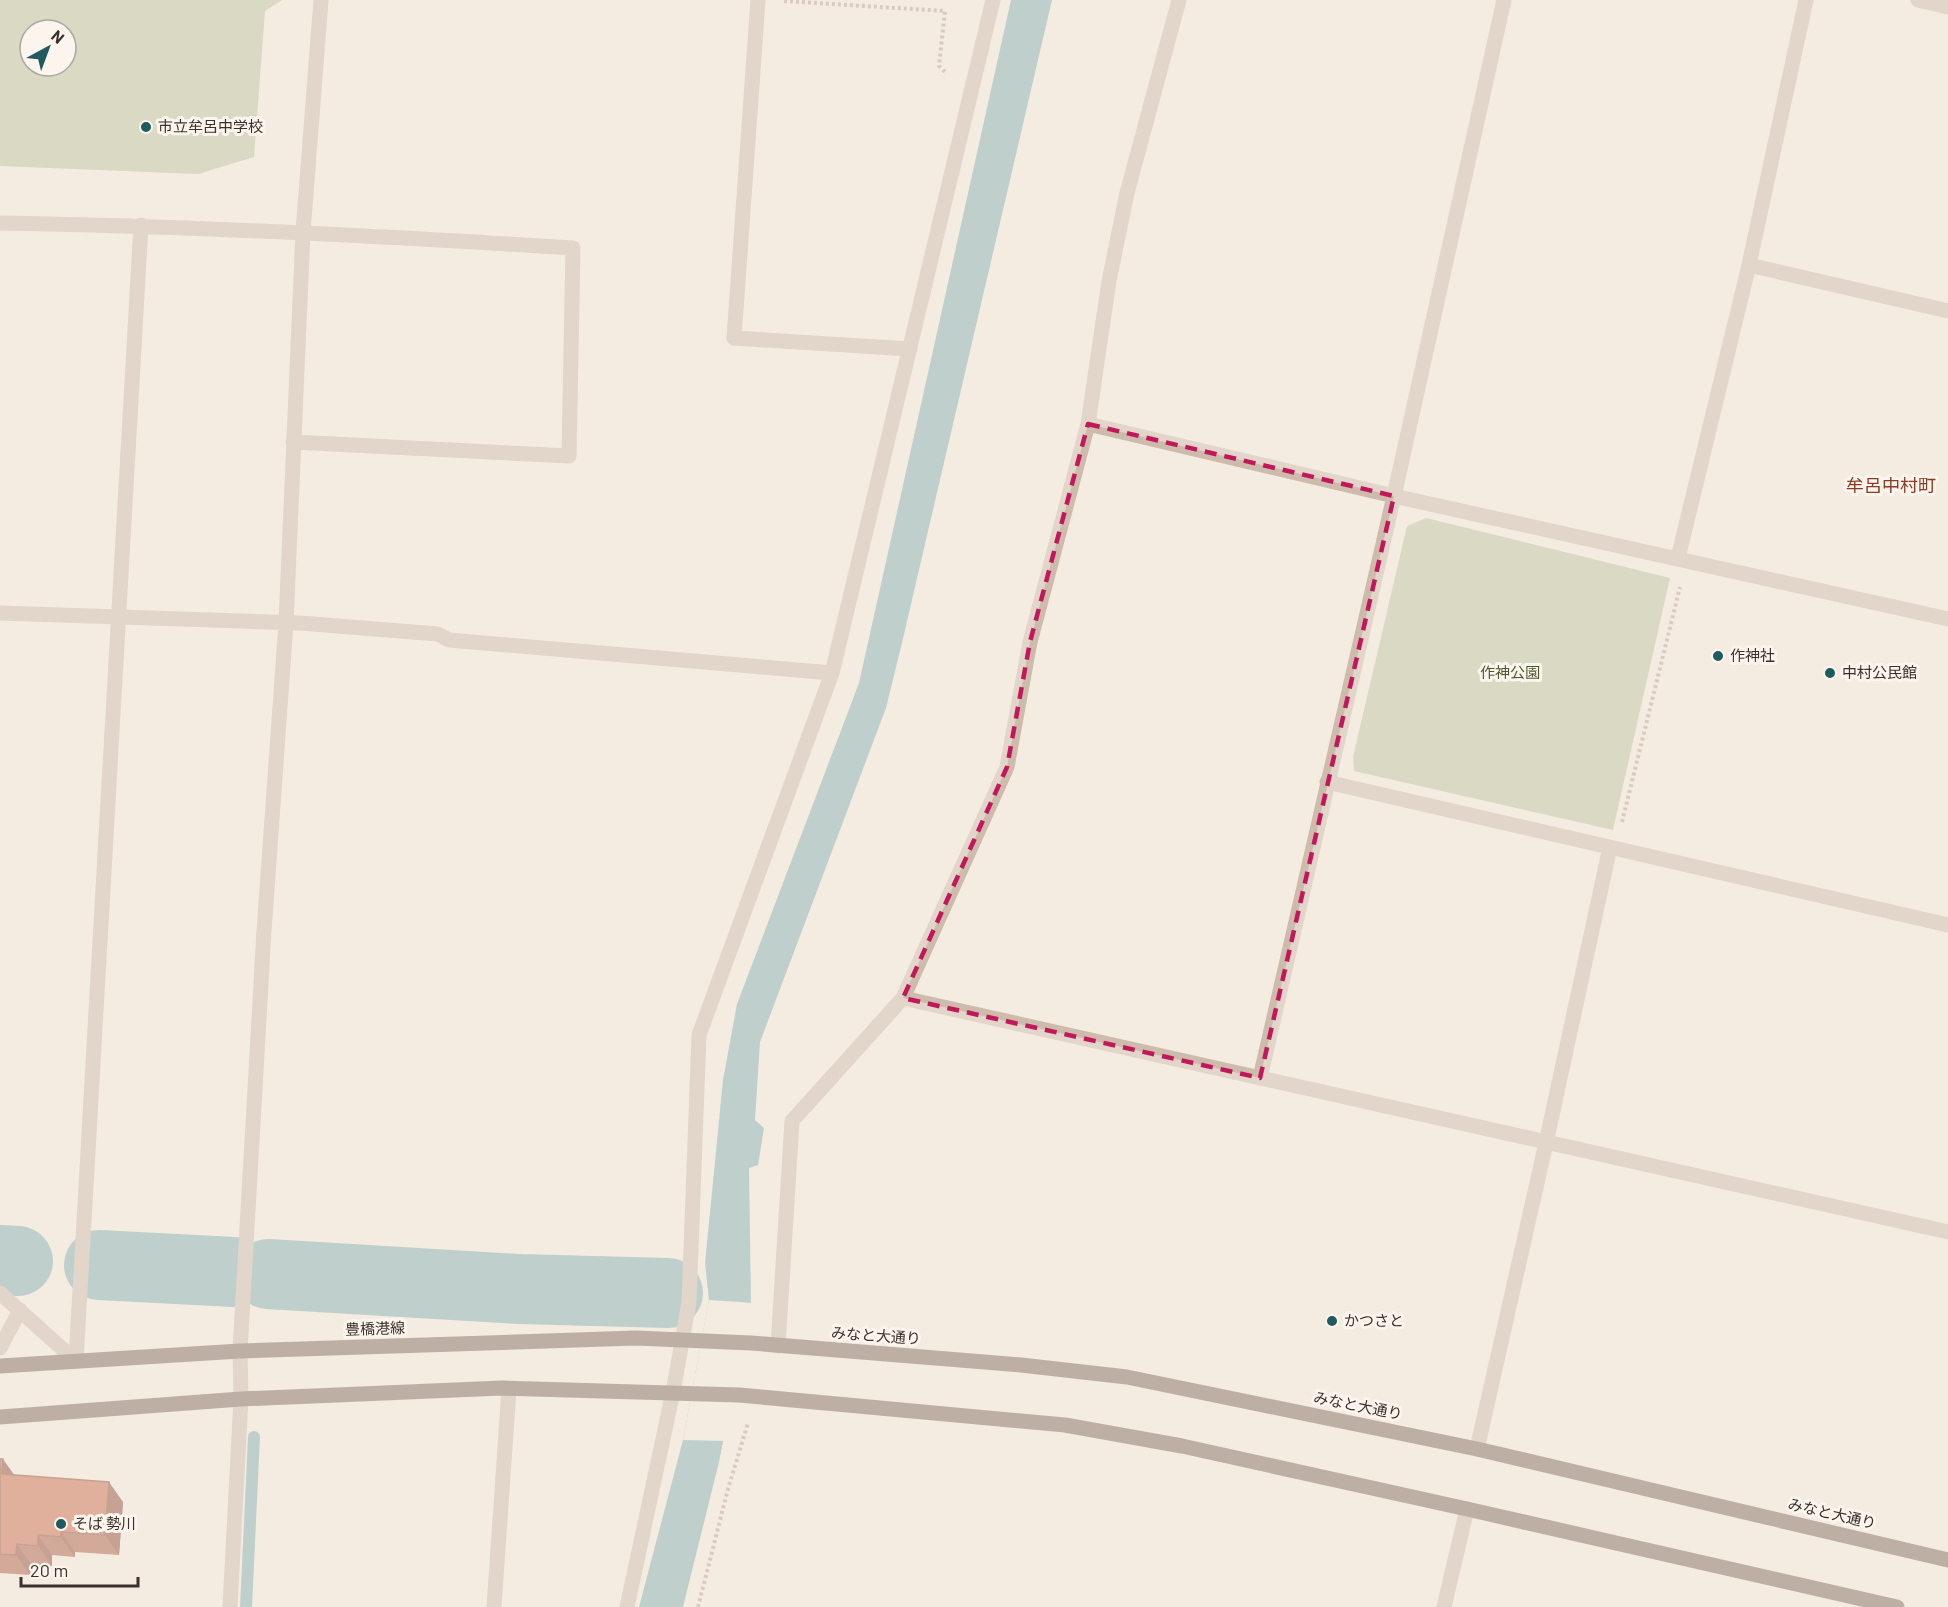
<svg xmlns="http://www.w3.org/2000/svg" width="1948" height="1607" font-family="Barlow,'Noto Sans JP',sans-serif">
  <rect width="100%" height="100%" fill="#f4ebe1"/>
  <!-- green -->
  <path fill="#b8c4a0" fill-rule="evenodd" d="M0,0H282L265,11L254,157L198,174L0,166ZM30,30H66V66H30Z
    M1426,518L1670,578L1613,830L1354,771L1353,757L1407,526Z"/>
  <!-- water -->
  <path fill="#7fb0b2" d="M1011,0H1052L901,647L886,708L760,1042L755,1120L764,1128L758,1165L749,1168L751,1304L719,1462L683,1607H639L683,1440L709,1300L705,1263L723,1080L737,1004L859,683Z"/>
  <!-- pier -->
  <path fill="#f4ebe1" d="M709,1300L754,1303L726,1441L683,1440Z"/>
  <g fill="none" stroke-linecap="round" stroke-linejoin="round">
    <!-- stream -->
    <path stroke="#7fb0b2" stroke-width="12" d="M246,1607L254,1437"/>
    <!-- river -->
    <path stroke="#7fb0b2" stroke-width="70" d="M0,1260L18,1261
      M99,1265L234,1272
      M268,1274L519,1289L668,1293"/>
    <!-- path -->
    <path stroke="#b9a596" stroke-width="4" stroke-dasharray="3 3" stroke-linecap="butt" d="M784,1L945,11L939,66L946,73
      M1622,822L1680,587
      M698,1607L728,1489L748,1423"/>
    <!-- minor -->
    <path stroke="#cdbbac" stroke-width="15" d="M758,0L734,338L910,349
      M1918,0L1948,7
      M0,223C192,226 382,236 573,248L569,456L293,442
      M1749,265L1948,311
      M1088,424L1394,496L1948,619
      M1678,558L1749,265L1806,0
      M0,613L300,623L438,634L449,640L832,673
      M1327,782L1948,925
      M903,998L1948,1232
      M1260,1078L1394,496L1504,0
      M0,1293L76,1361
      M778,1346L792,1121L903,998L1007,767L1030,642L1088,424L1109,281L1127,193L1179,0
      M0,1348L20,1310
      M76,1361L141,225
      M1477,1449L1546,1143L1610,847
      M230,1607L241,1399L240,1351L264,931L286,623L303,232L321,0
      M494,1607L509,1389
      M627,1607L673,1392L689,1302L699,1035L832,673L993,0
      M1444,1607L1467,1509"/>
    <!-- major -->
    <path stroke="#7d675c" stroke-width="15" d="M0,1366L240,1351L636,1338L751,1343L1021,1365L1127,1377L1477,1449L1948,1560
      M0,1417L241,1399L502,1388L739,1395L1065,1425L1182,1446L1467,1509L1897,1607"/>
  </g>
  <!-- wall -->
  <path fill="#ac5a40" d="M0,1459L14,1475L123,1502L119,1555L75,1552V1557L52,1555V1566L31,1564L30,1575L0,1573Z"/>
  <!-- shaded-wall -->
  <path fill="#8c4a34" d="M3,1459L17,1479L2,1474Z
    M109,1482L123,1502L119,1555L105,1535Z
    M61,1532L75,1552V1557L61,1537Z
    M38,1535L52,1555V1566L38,1546Z
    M17,1544L31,1564L30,1575L16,1555Z"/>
  <!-- building -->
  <path fill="#c8694b" stroke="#8c4a34" stroke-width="1.5" d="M0,1459H3L2,1474L109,1482L105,1535L61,1532V1537L38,1535V1546L17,1544L16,1555L0,1554Z"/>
  <!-- marked area -->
  <path d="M0 0H1948V1607H0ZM1088,424L1394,496L1260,1078L903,998L1007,767L1030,642Z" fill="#f4ebe1" fill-opacity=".55" fill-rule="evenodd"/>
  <path fill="none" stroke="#c2185b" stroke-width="4.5" stroke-dasharray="12 8" stroke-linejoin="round" d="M1088,424L1394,496L1260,1078L903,998L1007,767L1030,642Z"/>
  <!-- markers -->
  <g fill="#1f5a5e" stroke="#fbf5ee" stroke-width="2">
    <circle cx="146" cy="127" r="6"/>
    <circle cx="1718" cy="656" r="6"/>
    <circle cx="1830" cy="673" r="6"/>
    <circle cx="1332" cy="1321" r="6"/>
    <circle cx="61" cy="1524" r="6"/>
  </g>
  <g text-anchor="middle" stroke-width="6" stroke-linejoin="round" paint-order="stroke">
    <!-- poi labels -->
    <g font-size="15" fill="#3b302b" stroke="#fbf5ee" text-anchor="start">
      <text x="158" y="132">市立牟呂中学校</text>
      <text x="1730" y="661">作神社</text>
      <text x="1842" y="678">中村公民館</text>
      <text x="1344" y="1326">かつさと</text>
      <text x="73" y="1529">そば 勢川</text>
    </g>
    <!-- park labels -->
    <g font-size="15" fill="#4a5a2e" stroke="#fbf5ee">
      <text x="1510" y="678">作神公園</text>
    </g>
    <!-- street labels -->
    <g font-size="15" fill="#3b302b" stroke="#fbf5ee">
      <text transform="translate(375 1329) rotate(-2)" y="5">豊橋港線</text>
      <text transform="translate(876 1336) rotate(4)" y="5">みなと大通り</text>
      <text transform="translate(1358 1406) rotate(11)" y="5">みなと大通り</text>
      <text transform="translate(1832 1514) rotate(13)" y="5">みなと大通り</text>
    </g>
    <!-- quarter labels -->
    <g font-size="18" fill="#8c3b22" stroke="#fbf5ee">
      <text x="1891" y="492">牟呂中村町</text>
    </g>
  </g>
  <!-- north arrow -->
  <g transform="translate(48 48) rotate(41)"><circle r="28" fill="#fbf5ee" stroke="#aea6a0" stroke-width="1.5"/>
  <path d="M0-4.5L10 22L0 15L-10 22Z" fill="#1f5a5e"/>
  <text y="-9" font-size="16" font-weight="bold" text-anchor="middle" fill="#3b302b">N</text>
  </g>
  <!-- scale -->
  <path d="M21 1577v9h117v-9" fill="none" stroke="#3b302b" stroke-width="3"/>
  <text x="30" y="1577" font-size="18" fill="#3b302b" stroke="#fbf5ee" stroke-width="4.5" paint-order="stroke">20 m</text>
</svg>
